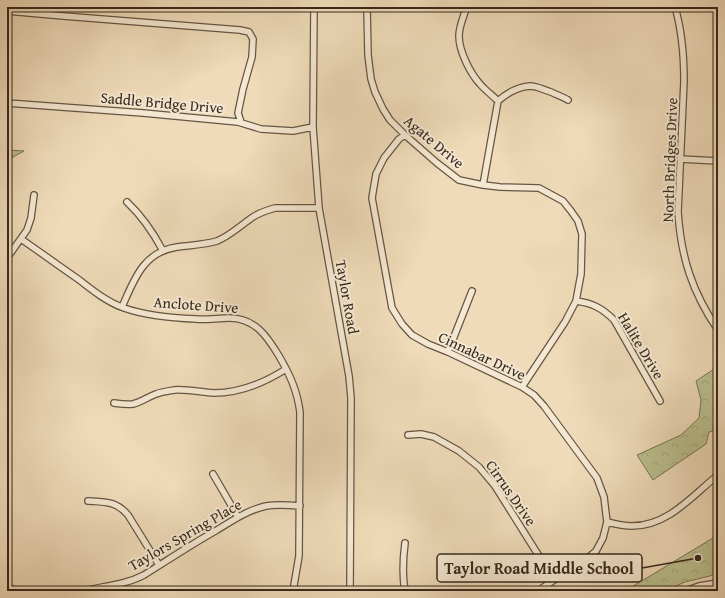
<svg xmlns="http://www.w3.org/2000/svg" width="725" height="598" font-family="'Gentium Book Plus',serif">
  <defs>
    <pattern id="forest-crowns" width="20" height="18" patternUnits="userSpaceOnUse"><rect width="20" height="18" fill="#bbbf8e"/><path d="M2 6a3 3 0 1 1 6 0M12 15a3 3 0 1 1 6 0" fill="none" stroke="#a1a47a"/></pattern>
  </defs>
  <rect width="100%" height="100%" fill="#efdbb9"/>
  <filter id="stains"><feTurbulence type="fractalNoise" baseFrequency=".005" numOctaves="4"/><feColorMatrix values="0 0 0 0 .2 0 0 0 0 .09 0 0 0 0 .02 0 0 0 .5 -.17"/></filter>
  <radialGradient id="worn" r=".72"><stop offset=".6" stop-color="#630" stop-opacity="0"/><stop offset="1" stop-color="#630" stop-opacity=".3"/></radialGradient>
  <!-- forest -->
  <path fill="url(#forest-crowns)" stroke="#797456" d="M7,150L24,151L13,157L7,163Z
    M714,369L718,373V430L709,432L706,444L653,480L637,455L681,435L699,418L701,400L696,381Z
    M718,535V574L685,582L665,591H625Z"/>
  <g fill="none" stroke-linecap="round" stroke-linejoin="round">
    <!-- street casing -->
    <g stroke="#655644" stroke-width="8">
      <path id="street" d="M314,7L313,127L319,208L349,376L351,398L350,591
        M367,7L368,55L371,79L375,92L383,109L390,120L405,135L437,163L459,180L483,185L500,187L539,188L563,201L571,211L578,221L582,234L581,274L576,301L565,322L522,387
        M675,7C682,31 684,56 684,81L678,212C681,257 692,292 718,330
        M466,9C463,18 459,27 459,36C459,51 470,73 480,84C485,90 492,95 498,101
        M7,11L63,16L240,30L249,32L253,39L252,57L243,89L238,113L241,122
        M7,103L143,113L238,122L261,129L293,131L313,127
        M405,135L399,139L384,158L376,174L372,198L392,308L402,324L412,335L428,344L448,352L522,387L534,395L544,406L597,478L604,497L607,522L603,538L596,551L578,566L554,580L538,591
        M680,159L718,161
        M483,185L498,101C507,93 518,87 530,86C537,86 544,90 551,92C557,95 563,97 568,100
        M127,202C143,217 153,232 163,251
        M21,239C40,252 59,266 78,279C92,290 107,302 124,308C147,316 171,318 196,319C207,320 218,318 229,318C255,318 267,336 279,356C290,375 297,390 300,412L299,556L293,591
        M7,258L27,230L31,218L34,195
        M576,301C592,303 602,308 614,320L660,401
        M122,307C134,280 143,252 177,247C190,245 204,245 217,241C230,236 241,225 253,217C259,213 268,210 275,208H319
        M448,352L472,291
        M114,403C121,404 127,405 133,404C141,402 148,397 156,394C161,392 168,391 174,390C187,389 200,392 214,393C241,393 264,383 286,369
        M408,435L421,434L434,437L459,451L479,467L495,486L554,580
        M213,474L238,517
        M88,501C105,502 116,501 128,515L159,565
        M607,522C615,524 624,526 632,526C668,526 692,496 718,475
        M7,586L15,591
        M83,591C103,586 125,585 144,575C168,560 192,544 217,530C233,520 248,510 266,506C277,504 289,505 300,506
        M405,591C402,575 403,559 405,543
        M685,591L699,586L718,583"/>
    </g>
    <!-- street -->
    <use href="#street" stroke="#f5e8d2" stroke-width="5.5"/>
  </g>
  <g text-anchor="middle" stroke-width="4" stroke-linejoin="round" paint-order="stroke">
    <!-- street labels -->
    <g font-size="15" fill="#37291d" stroke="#f5e8d2">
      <text transform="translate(162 103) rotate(5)" y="5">Saddle Bridge Drive</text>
      <text transform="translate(434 142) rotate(40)" y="5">Agate Drive</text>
      <text transform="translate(670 160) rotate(-88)" y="5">North Bridges Drive</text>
      <text transform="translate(347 297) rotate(80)" y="5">Taylor Road</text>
      <text transform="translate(196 305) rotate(4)" y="5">Anclote Drive</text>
      <text transform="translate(641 346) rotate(59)" y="5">Halite Drive</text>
      <text transform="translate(482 356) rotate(25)" y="5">Cinnabar Drive</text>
      <text transform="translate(511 493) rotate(55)" y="5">Cirrus Drive</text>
      <text transform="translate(185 535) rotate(-30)" y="5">Taylors Spring Place</text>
    </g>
  </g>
  <!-- callouts -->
  <path fill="none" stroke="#37291d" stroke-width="1.5" d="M698 558L642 568"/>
  <circle fill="#37291d" stroke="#f5e8d2" stroke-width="1.5" cx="698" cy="558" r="4"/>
  <rect fill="#f5e8d2" stroke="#37291d" stroke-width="1.5" x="437" y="554" width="205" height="28" rx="4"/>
  <g font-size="16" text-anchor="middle" font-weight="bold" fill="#37291d">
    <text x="539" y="574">Taylor Road Middle School</text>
  </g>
  <!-- margin -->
  <rect width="725" height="598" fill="none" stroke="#efdbb9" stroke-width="24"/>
  <rect x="8" y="8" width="709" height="582" fill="none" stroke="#37291d" stroke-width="2"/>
  <rect x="12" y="12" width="701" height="574" fill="none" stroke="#37291d"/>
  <rect width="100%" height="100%" filter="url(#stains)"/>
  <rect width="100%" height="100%" fill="url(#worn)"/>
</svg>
